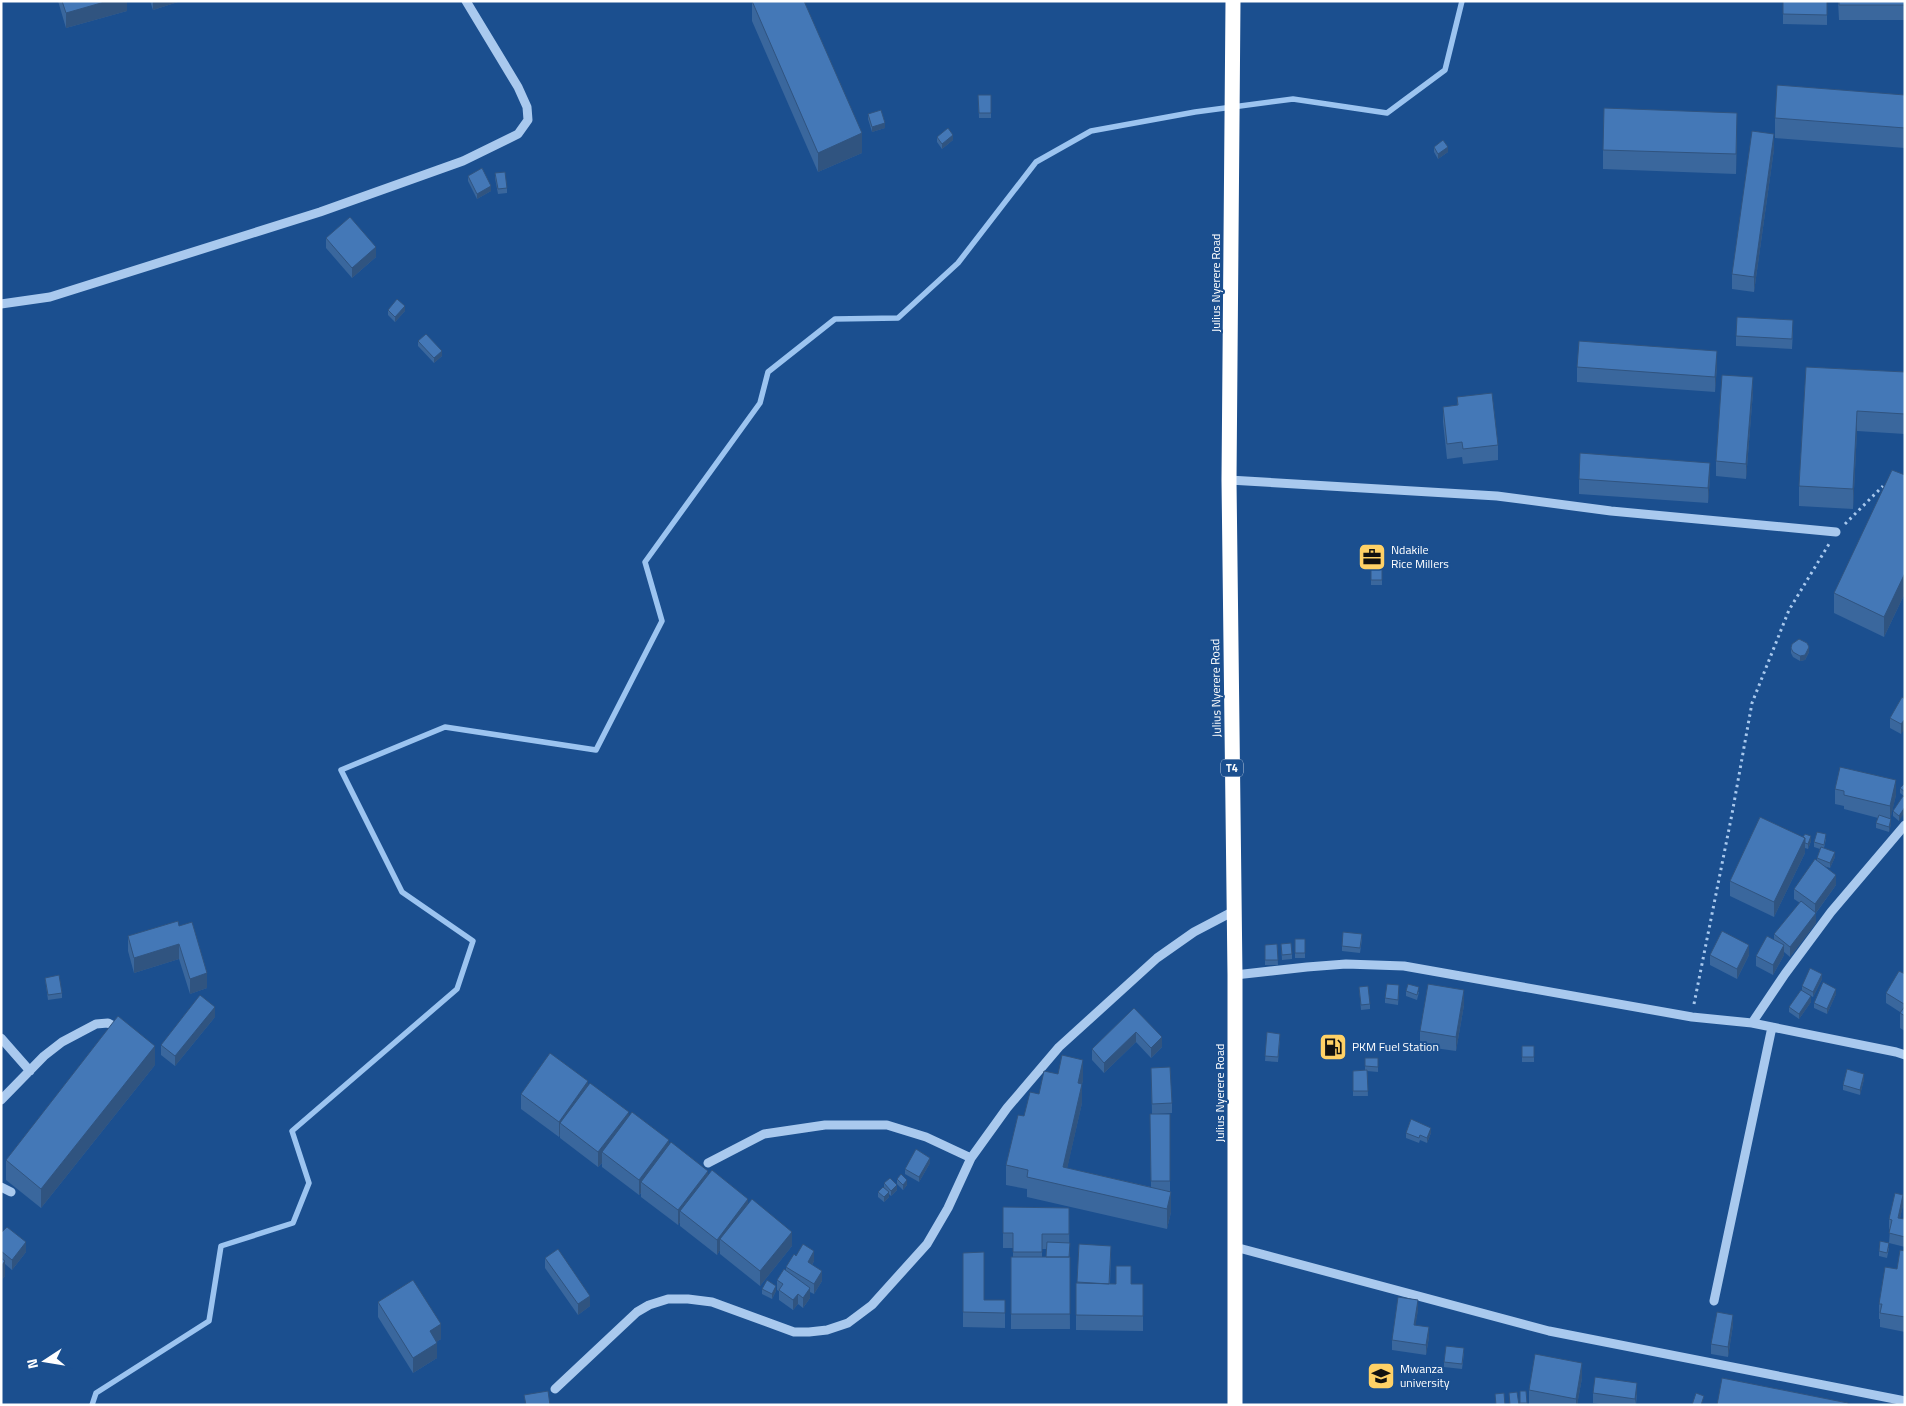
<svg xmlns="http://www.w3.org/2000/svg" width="1906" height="1406" font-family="'Titillium Web',sans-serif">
  <rect width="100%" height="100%" fill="#1b4f8f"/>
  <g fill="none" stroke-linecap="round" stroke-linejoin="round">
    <!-- stream -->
    <path stroke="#9cc4f0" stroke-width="5.5" d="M92,1405L96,1393L209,1321L221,1246L293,1223L309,1183L292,1131L457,989L473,941L402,892L341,770L445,727L596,750L662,621L645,562L760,403L768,372L835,319L898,318L958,263L1036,162L1091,131L1195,112L1293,99L1387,113L1445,70L1462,1"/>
    <!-- path -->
    <path stroke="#a9c9ee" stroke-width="3" stroke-dasharray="2.5 4" stroke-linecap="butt" d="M1845,524L1883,486
      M1694,1004L1732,814L1752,703L1789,610L1829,544"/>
    <!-- minor -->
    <path stroke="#a9c9ee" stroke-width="9" d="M1,304L50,297L320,212L463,161L518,134L528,120L527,107L518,87L466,1
      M1229,480L1497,496L1611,511L1836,532
      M1235,975L1307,967L1346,964L1404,966L1692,1017L1752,1023L1896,1052L1905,1055
      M1752,1023L1785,974L1831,912L1905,825
      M1,1038L30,1071
      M1,1100L44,1056L62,1042L96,1024L108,1023L121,1030
      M708,1163L764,1134L825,1125H887L926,1137L971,1158
      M1,1187L11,1192
      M1235,1247L1549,1331L1905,1401
      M1714,1301L1772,1027
      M555,1389L637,1312L649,1305L668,1299H688L712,1302L794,1332H809L827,1330L848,1323L872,1305L927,1244L948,1208L971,1158L1007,1108L1059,1047L1157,958L1194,932L1234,911"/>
    <!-- highway -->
    <path stroke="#fff" stroke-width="15" d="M1233,1L1229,480L1235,975V1405"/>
  </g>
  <!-- wall -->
  <path fill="#3a679d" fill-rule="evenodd" d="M58,1H127V11L66,28Z
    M150,1H181L153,10Z
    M752,1L862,153L818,172L752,21Z
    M1783,1H1827V25L1783,24Z
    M1838,1H1905V20H1839Z
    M978,95H991V118H979Z
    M1905,95V148L1775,138V118Z
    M868,114L885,128L872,132L868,119Z
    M1737,133L1736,174L1603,169V150Z
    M937,137L953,140L942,149L937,142Z
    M1434,147L1448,152L1438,159L1434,152Z
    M1774,149L1754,292L1732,289V274Z
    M495,173L507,188V193L498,194L495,178Z
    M468,176L491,191L477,199L468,181Z
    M326,238L376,257L352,278L326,248Z
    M388,310L405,311L395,322L388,315Z
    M1793,330L1792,349L1736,346V336Z
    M418,341L442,356L434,363L418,346Z
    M1717,366L1715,392L1577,382V367Z
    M1806,367L1905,372V434L1857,431L1853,509L1799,506V486Z
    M1753,392L1746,479L1716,476V461Z
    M1457,397L1498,445V460L1463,464L1462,457L1447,459L1443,422V407L1457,405Z
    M1905,475V593L1884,637L1834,613V593Z
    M1710,478L1708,503L1579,494V479Z
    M1371,552H1382V585H1371Z
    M1791,648L1809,652L1805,660L1800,661L1793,657L1791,653Z
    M1905,699L1901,734L1890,728V718Z
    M1905,783V797L1900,793V788Z
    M1835,789L1896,795L1890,819L1891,824L1889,832L1876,828V823L1878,818L1844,809V806L1835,804Z
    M1903,796L1899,821L1893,816V811Z
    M1760,817L1811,841L1808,849L1805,848V853L1774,917L1730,896V881Z
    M1826,839L1824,848L1835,857L1830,868L1824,866L1836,885L1816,913V923L1790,957L1784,952V955L1773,975L1756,966V956L1774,940V934L1800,903L1794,899V889L1817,861V858L1820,849L1814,847V842Z
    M179,926L207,988L190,994L179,959L134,973L128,951V936Z
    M1295,939H1305V958H1295Z
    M1362,939L1360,953L1342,951V946Z
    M1277,944L1278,965H1265V945Z
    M1281,944L1292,954V959L1282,960Z
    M1710,955H1749L1737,979L1710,965Z
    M1905,974V1031L1900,1028V1012L1886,1003V993Z
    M45,978L62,993V998L48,1000Z
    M1822,979L1813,997L1804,992L1811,1002L1799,1019L1789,1012V1007L1802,990V986Z
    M1359,987L1370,1004V1009L1361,1010Z
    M1399,990L1398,1005L1385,1003V998Z
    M1406,991L1419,992L1417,1000L1406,996Z
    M1836,994L1827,1014L1814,1008V1003Z
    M1464,1005L1456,1051L1420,1046V1031Z
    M1134,1008L1162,1047L1151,1058L1136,1042L1104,1073L1092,1060V1049Z
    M215,1017L175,1066L161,1055V1045Z
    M1267,1032L1280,1039L1278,1062L1265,1061Z
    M1522,1046H1534V1062H1522Z
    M1365,1058H1378V1072L1367,1071L1368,1096H1353V1071L1365,1070Z
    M155,1065L41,1208L6,1180V1160Z
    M1151,1068L1172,1103V1113L1157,1114H1170V1191H1167L1171,1212L1167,1229L1027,1197V1189L1006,1185V1165L1024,1116L1039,1094L1083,1080L1082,1084V1103L1067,1168L1151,1187L1150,1114H1152Z
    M1864,1079L1860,1095L1843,1090V1085Z
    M588,1086L748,1205L792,1246L760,1286L720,1254V1250L717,1255L680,1226V1222L678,1225L641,1197V1193L639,1195L602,1167V1163L598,1167L560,1138V1134L559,1137L521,1109V1094Z
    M1406,1133H1431L1427,1143L1420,1140L1419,1143L1406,1138Z
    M930,1163L919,1182L905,1174V1169Z
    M897,1179L907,1185L903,1190L897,1184Z
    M884,1183L897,1190L891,1196L889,1194V1197L884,1202L878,1197V1192L884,1188Z
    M1903,1205L1900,1218L1905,1219V1247L1889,1243L1890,1229H1889V1219Z
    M1003,1207L1069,1208L1070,1329H1011V1257H1013V1248H1003ZM1042,1249H1047L1046,1257H1042Z
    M1,1233L26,1252L12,1270L5,1264V1276L1,1281Z
    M1079,1244L1111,1256L1110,1284H1143V1331L1076,1330V1283H1077Z
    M1889,1248L1887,1258L1879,1256V1251Z
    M1905,1251V1332L1880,1327V1319H1879V1304L1897,1269Z
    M963,1253L984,1300H1005V1328L963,1327Z
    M796,1256L814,1261L812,1265L822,1281L814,1294L810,1292V1298L803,1308L798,1304L793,1310L779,1300V1291L777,1290V1280L786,1270V1267Z
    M545,1258L590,1306L578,1315L545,1268Z
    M762,1289L776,1291L772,1299L762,1294Z
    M378,1302L441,1339L436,1342L437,1358L413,1373L378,1317Z
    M1418,1310L1415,1325L1429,1337L1426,1355L1392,1350V1340Z
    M1733,1325L1728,1357L1711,1354V1344Z
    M1464,1353L1462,1369L1444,1367V1362Z
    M1582,1378L1577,1405H1529V1390Z
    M1520,1391H1526L1527,1405H1520Z
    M1593,1393H1637L1636,1405H1606L1593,1403Z"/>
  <!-- shaded-wall -->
  <path fill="#305480" d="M108,1H127V11L66,28V13Z
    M153,1H181L153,10Z
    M1737,113V133L1736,174V154Z
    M885,123V128L872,132V127Z
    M862,133V153L818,172V153Z
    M1774,134V149L1754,292V277Z
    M953,135V140L942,149V144Z
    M1448,147V152L1438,159V154Z
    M491,186V191L477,199V194Z
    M376,247V257L352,278V268Z
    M405,306V311L395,322V317Z
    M442,351V356L434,363V358Z
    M1717,351V366L1715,392V377Z
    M1753,377V392L1746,479V464Z
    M1857,411V431L1853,509V489Z
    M1710,463V478L1708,503V488Z
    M1905,573V593L1884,637V617Z
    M1809,647V652L1805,660L1800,661V656Z
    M1905,719V729L1901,734V724Z
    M1896,780V795L1890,821V806Z
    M1905,807V812L1899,821V816Z
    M1891,819V824L1889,832V827Z
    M1811,836V841L1808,849V844Z
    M1805,838V853L1774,917V902Z
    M1835,852V857L1830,868V863Z
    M1836,875V885L1815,914V904Z
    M1816,913V923L1790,957V947Z
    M179,944V959L134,973V958Z
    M1749,945V955L1737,979V969Z
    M1784,945V955L1773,975V965Z
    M207,973V988L190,994V979Z
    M1822,974V979L1813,997V992Z
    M1836,989V994L1827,1014V1009Z
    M1464,990V1005L1456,1051V1037Z
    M1811,996V1002L1799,1019V1014Z
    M215,1007V1017L175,1066V1056Z
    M1136,1032V1042L1104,1073V1063Z
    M1162,1037V1047L1151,1058V1048Z
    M155,1046V1065L41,1208V1189Z
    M1083,1060V1080L1078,1102V1083Z
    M1864,1074V1079L1860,1095V1090Z
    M588,1081V1096L560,1123V1134L559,1137V1122Z
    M1082,1084V1103L1063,1187V1167Z
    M629,1112V1127L602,1152V1163L598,1167V1152Z
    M1431,1128V1133L1427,1143V1138Z
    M669,1140V1155L641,1182V1193L639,1195V1180Z
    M930,1158V1163L919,1182V1177Z
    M708,1171V1186L680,1211V1222L678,1225V1210Z
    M907,1180V1185L903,1190V1185Z
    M897,1185V1190L891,1196V1191Z
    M889,1192V1197L884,1202V1197Z
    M1171,1192V1212L1167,1229V1209Z
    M1903,1195V1205L1898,1228V1218Z
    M748,1199V1214L720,1239V1250L717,1255V1240Z
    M792,1232V1246L760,1286V1271Z
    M26,1242V1252L12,1270V1260Z
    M814,1251V1261L808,1272V1262Z
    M5,1261V1276L1,1281V1266Z
    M822,1271V1281L814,1294V1284Z
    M776,1286V1291L772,1299V1294Z
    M810,1288V1298L803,1308V1298Z
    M798,1294V1304L793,1310V1300Z
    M590,1296V1306L578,1315V1304Z
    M1418,1300V1310L1414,1335V1325Z
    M1733,1315V1325L1728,1357V1347Z
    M441,1324V1339L430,1346V1331Z
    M1429,1327V1337L1426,1355V1345Z
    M437,1343V1358L413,1373V1358Z
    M1582,1363V1378L1577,1405H1576V1399Z
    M1637,1383V1393L1635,1405V1399Z"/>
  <!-- building -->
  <path fill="#4478b7" stroke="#305480" d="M62,1H108L66,13Z
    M752,1H804L862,133L818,153Z
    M1783,1H1827V15L1783,14Z
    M1839,1H1905V5H1839Z
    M1777,85L1905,95V128L1775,118Z
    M978,95H991V113H979Z
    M1604,108L1737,113L1736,154L1603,150Z
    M881,110L885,123L872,127L868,114Z
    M948,128L953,135L942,144L937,137Z
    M1752,131L1774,134L1754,277L1732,274Z
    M1443,140L1448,147L1438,154L1434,147Z
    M482,168L491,186L477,194L468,176Z
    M505,172L507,188L498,189L495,173Z
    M350,217L376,247L352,268L326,238Z
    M397,299L405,306L395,317L388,310Z
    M1737,317L1793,320L1792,339L1736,336Z
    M426,334L442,351L434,358L418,341Z
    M1579,341L1717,351L1715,377L1577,367Z
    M1806,367L1905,372V414L1857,411L1853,489L1799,486Z
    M1722,375L1753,377L1746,464L1716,461Z
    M1492,393L1498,445L1463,449L1462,442L1447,444L1443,407L1458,405L1457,397Z
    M1580,453L1710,463L1708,488L1579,479Z
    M1892,470L1905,475V573L1884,617L1834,593Z
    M1371,552H1382V580H1371Z
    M1799,639L1807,643L1809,647L1805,655L1800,656L1793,652L1791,648L1792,644Z
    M1902,697L1905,699V719L1901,724L1890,718Z
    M1840,767L1896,780L1890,806L1844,795V791L1835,789Z
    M1905,783V792L1900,788Z
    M1903,796L1905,798V807L1899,816L1893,811Z
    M1879,815L1891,819L1889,827L1876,823Z
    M1760,817L1805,838L1774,902L1730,881Z
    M1817,832L1826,834L1824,845L1814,842Z
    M1805,834L1811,836L1808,844L1805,843V838L1803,837Z
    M1821,847L1835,852L1830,863L1817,858Z
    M1815,859L1836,875L1815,904L1794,889Z
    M1801,901L1816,913L1790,947L1774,934Z
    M178,921L179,926L192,922L207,973L190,979L179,944L134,958L128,936Z
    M1722,931L1749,945L1737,969L1710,955Z
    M1343,932L1362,934L1360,948L1342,946Z
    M1767,936L1784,945L1773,965L1756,956Z
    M1295,939H1305V953H1295Z
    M1291,943L1292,954L1282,955L1281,944Z
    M1277,944L1278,960H1265V945Z
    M1810,968L1822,974L1813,992L1802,986Z
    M1899,971L1905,974V1003L1904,1004L1886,993Z
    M59,975L62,993L48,995L45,978Z
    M1823,982L1836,989L1827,1009L1814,1003Z
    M1387,984L1399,985L1398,1000L1385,998Z
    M1408,984L1419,987L1417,995L1406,991Z
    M1428,984L1464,990L1456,1037L1420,1031Z
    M1368,986L1370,1004L1361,1005L1359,987Z
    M1801,990L1811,996L1799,1014L1789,1007Z
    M200,995L215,1007L175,1056L161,1045Z
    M1905,1006V1016L1900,1013Z
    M1134,1008L1162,1037L1151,1048L1136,1032L1104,1063L1092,1049Z
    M118,1016L155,1046L41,1189L6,1160Z
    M1267,1032L1280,1034L1278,1057L1265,1056Z
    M1522,1046H1534V1057H1522Z
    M550,1053L588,1081L559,1122L521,1094Z
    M1062,1055L1083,1060L1078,1083L1082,1084L1063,1167L1171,1192L1167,1209L1027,1177L1028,1170L1006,1165L1018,1115L1024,1116L1030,1092L1039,1094L1044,1071L1058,1074Z
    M1365,1058H1378V1067L1365,1066Z
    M1170,1067L1172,1103L1152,1104L1151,1068Z
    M1847,1069L1864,1074L1860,1090L1843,1085Z
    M1367,1070L1368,1091H1353V1071Z
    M590,1083L629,1112L598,1152L560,1123Z
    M632,1112L669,1140L639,1180L602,1152Z
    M1150,1114H1170V1181H1151Z
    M1411,1119L1431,1128L1427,1138L1420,1135L1419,1138L1406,1133Z
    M671,1142L708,1171L678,1210L641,1182Z
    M916,1149L930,1158L919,1177L905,1169Z
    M712,1170L748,1199L717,1240L680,1211Z
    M901,1174L907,1180L903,1185L897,1179Z
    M890,1178L897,1185L891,1191L884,1183Z
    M883,1187L889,1192L884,1197L878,1192Z
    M1895,1193L1903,1195L1898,1218L1905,1219V1237L1889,1233L1892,1220L1889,1219Z
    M752,1199L792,1232L760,1271L720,1239Z
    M1003,1207L1069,1208V1234H1042V1252H1013V1233H1003Z
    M7,1227L26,1242L12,1260L1,1251V1233Z
    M1880,1241L1889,1243L1887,1253L1879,1251Z
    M1047,1242L1070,1243L1069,1257H1046Z
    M803,1244L814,1251L808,1262L822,1271L814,1284L786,1267L794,1254L796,1256Z
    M1079,1244L1111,1246L1109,1284L1077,1282Z
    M558,1249L590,1296L578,1304L545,1258Z
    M1900,1250L1905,1251V1317L1880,1313L1882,1304H1879L1885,1267L1897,1269Z
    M984,1252V1300H1005V1313L963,1312V1253Z
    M1011,1257H1070V1314H1011Z
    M1,1258L5,1261L1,1266Z
    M1116,1266H1131V1284H1143V1316L1076,1315V1283L1116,1284Z
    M784,1269L810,1288L803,1298L798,1294L793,1300L779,1290L783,1284L777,1280Z
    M413,1280L441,1324L430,1331L437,1343L413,1358L378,1302Z
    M767,1280L776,1286L772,1294L762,1289Z
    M1398,1297L1418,1300L1414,1325L1429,1327L1426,1345L1392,1340Z
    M1717,1312L1733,1315L1728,1347L1711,1344Z
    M1446,1346L1464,1348L1462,1364L1444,1362Z
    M1535,1354L1582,1363L1576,1399L1529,1390Z
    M1595,1377L1637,1383L1635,1399L1593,1393Z
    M1722,1378L1848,1403V1405H1717Z
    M548,1391L550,1405H526L524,1395Z
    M1520,1391H1526L1527,1403H1520Z
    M1517,1392L1519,1405H1510L1509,1393Z
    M1504,1393L1505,1405H1496L1495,1394Z
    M1696,1393L1704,1396L1701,1405H1692Z"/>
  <!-- icons -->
  <defs>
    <g id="office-square" transform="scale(1.4375)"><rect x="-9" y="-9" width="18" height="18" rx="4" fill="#ffd166" stroke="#1b4f8f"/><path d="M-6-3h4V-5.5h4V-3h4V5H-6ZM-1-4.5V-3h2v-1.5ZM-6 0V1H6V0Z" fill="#111"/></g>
    <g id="fuel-square" transform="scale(1.4375)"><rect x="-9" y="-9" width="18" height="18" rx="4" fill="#ffd166" stroke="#1b4f8f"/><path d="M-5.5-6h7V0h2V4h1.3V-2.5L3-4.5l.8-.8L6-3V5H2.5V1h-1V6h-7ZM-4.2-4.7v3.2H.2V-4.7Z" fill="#111"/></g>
    <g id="university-square" transform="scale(1.4375)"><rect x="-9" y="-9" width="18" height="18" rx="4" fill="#ffd166" stroke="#1b4f8f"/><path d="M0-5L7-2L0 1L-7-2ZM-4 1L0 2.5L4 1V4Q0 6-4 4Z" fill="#111"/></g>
  </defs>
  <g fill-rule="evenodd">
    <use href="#office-square" x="1372" y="557"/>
    <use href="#fuel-square" x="1333" y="1047"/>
    <use href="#university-square" x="1381" y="1376"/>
  </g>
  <g text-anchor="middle" stroke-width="4" stroke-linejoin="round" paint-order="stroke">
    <!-- shield labels -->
    <rect fill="#1b4f8f" stroke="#bbcadd" stroke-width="1" x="1221" y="759.5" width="22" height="17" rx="4"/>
    <g font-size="11" font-weight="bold" fill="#fff">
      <text x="1232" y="772">T4</text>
    </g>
    <!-- street labels -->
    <g font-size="12" fill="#fff" stroke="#1b4f8f">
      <text transform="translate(1216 283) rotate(-90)" y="4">Julius Nyerere Road</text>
      <text transform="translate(1216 688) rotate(-91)" y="4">Julius Nyerere Road</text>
      <text transform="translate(1220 1093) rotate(-90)" y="4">Julius Nyerere Road</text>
    </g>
    <!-- poi labels -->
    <g font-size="12" fill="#fff" stroke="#1b4f8f" text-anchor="start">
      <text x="1391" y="554">Ndakile<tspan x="1391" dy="14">Rice Millers</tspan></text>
      <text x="1352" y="1051">PKM Fuel Station</text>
      <text x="1400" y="1373">Mwanza<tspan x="1400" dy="14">university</tspan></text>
    </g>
  </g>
  <!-- border -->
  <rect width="1906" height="1406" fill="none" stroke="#ffffff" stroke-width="5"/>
  <!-- north arrow -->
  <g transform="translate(45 1361) rotate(258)" stroke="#1b4f8f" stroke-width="4" paint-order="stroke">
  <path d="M0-4L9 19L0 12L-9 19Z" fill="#ffffff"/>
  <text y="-8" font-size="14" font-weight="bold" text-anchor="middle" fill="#ffffff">N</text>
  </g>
</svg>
